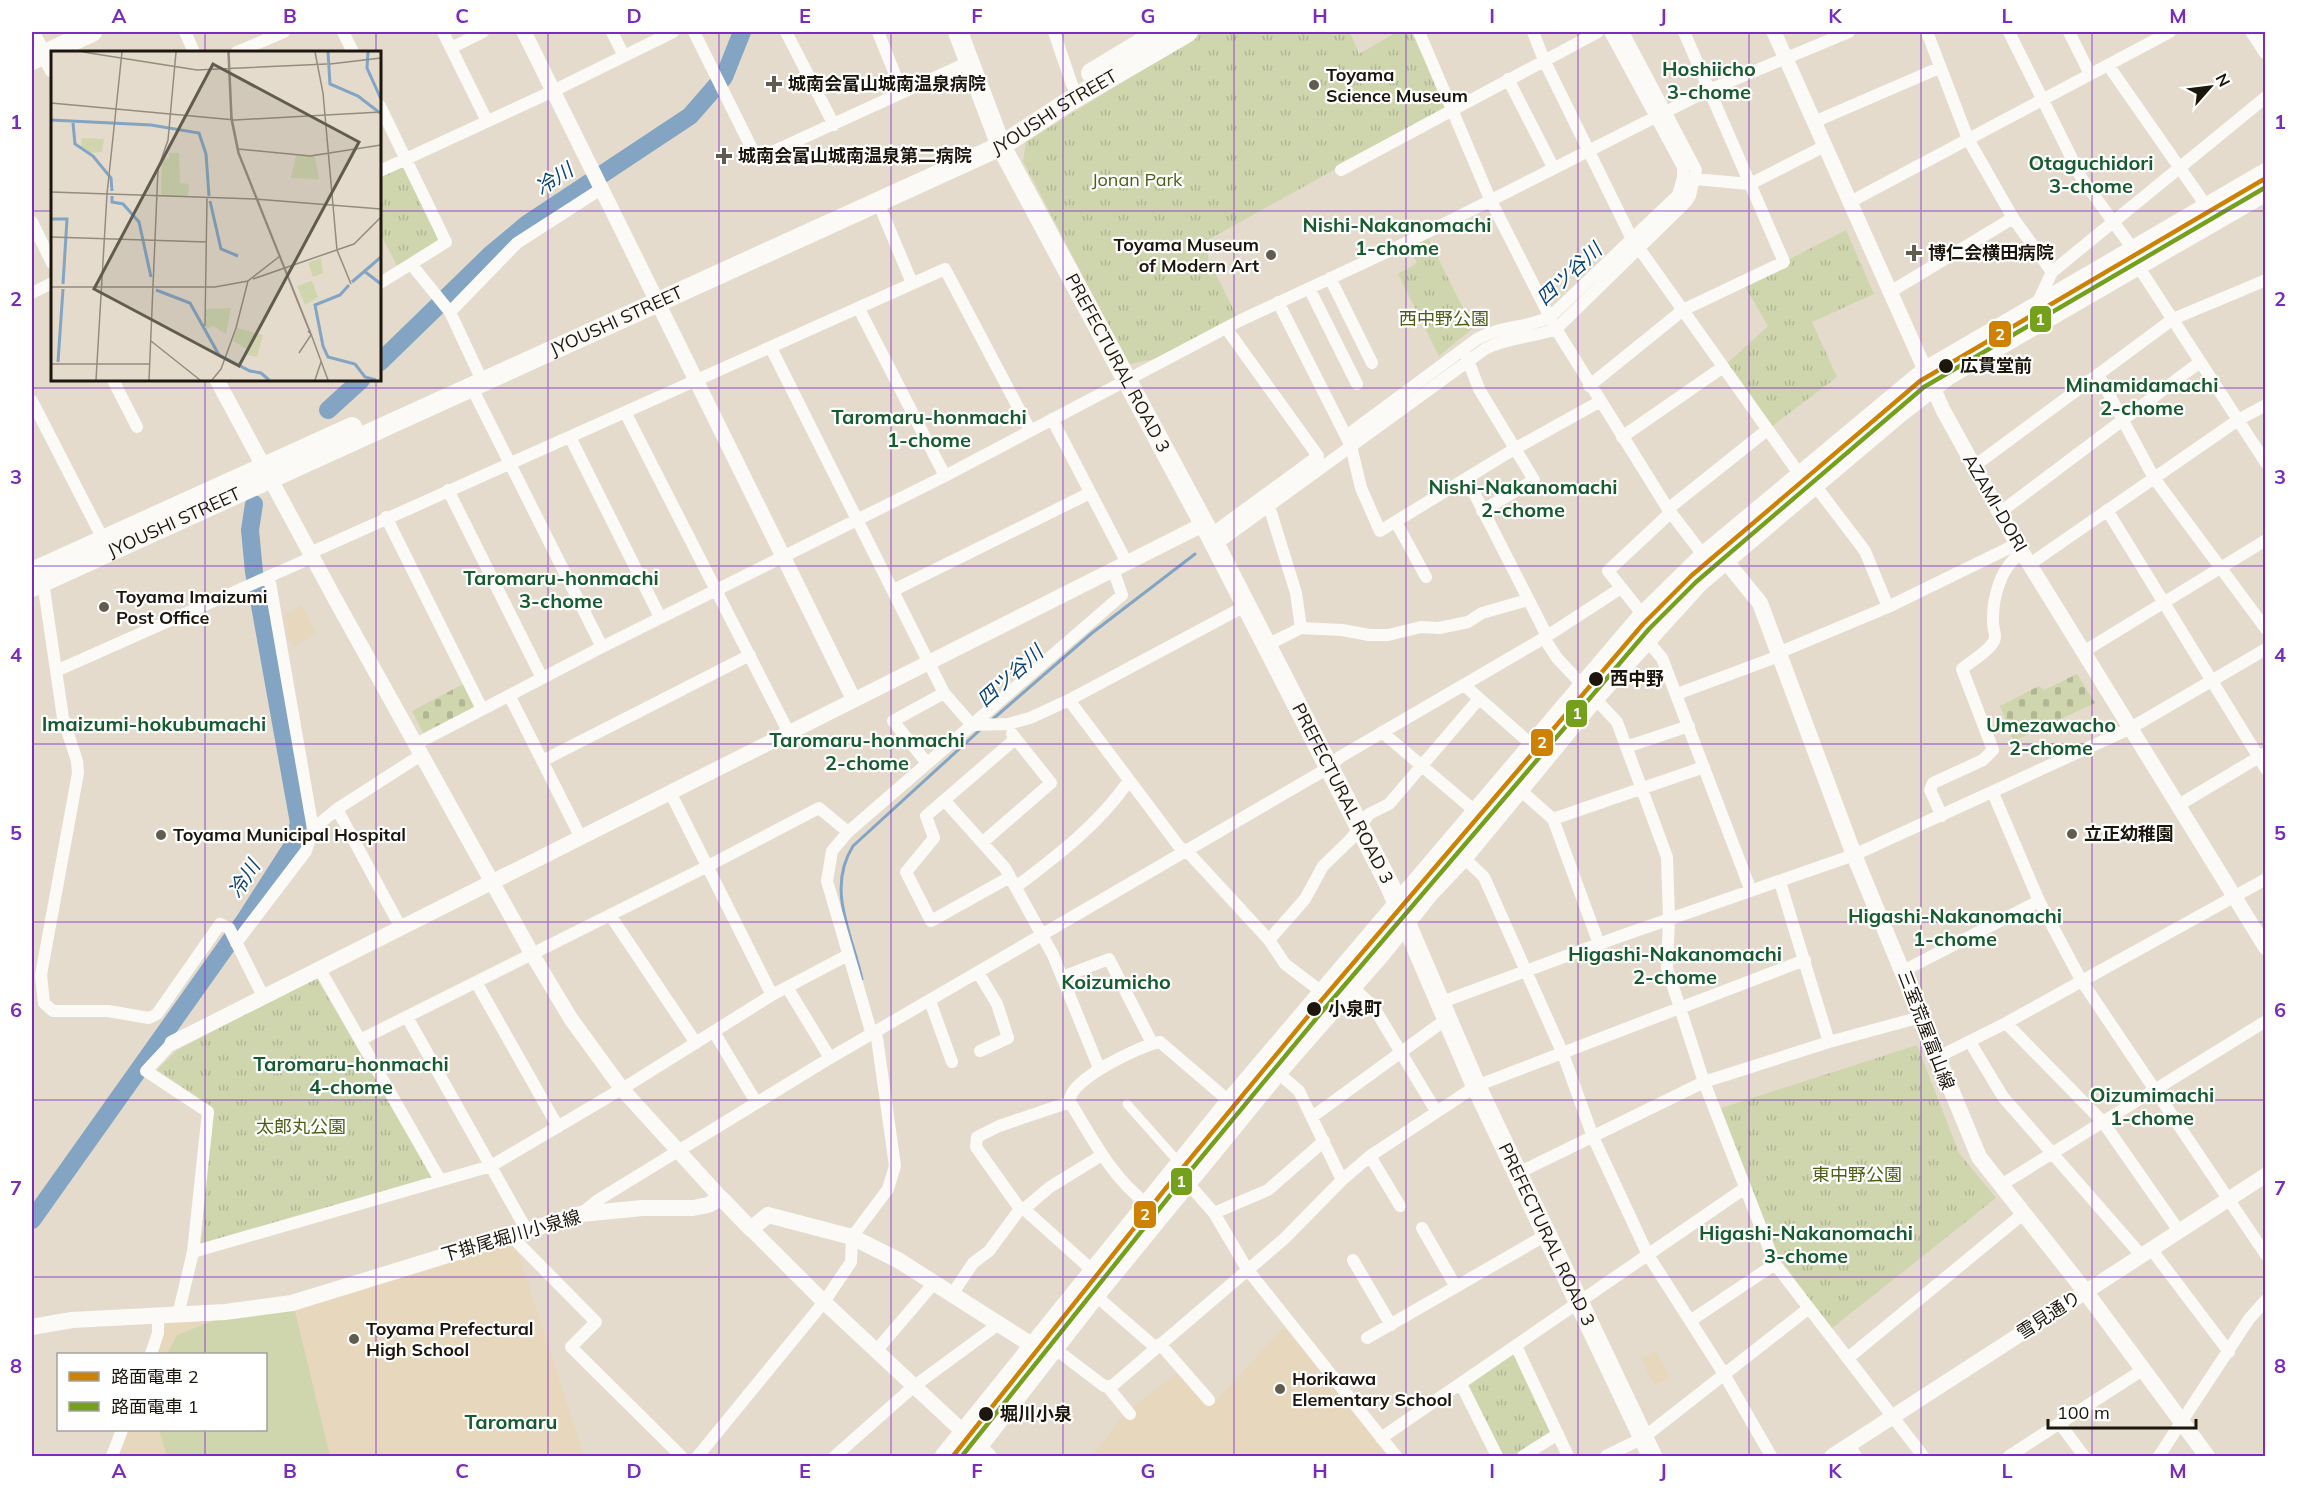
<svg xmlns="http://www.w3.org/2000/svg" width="2297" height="1488" font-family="Mulish,'Noto Sans JP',sans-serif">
  <defs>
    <pattern id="cemetery-stones" width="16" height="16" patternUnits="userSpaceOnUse" patternTransform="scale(1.5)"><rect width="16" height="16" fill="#cfd6ae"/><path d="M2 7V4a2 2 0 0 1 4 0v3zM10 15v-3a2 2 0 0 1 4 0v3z" fill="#b1b794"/></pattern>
    <pattern id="park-tufts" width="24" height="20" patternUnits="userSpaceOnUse" patternTransform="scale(1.5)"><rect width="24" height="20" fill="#cfd6ae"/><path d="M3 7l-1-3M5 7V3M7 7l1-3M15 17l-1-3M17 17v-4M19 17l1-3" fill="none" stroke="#b1b794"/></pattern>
  </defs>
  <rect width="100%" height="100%" fill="#e4dbcc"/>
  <!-- built -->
  <path fill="#e7d7bd" d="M301,605L316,633L294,647L285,632L289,629L282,617Z
    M514,1240L584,1456H117L127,1430H266V1354H155L166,1323L241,1317Z
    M1284,1327L1388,1456H1092L1125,1413L1179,1371L1211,1406Z
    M1656,1351L1670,1378L1654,1385L1641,1358Z"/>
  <!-- cemetery -->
  <path fill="url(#cemetery-stones)" d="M2077,674L2095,703L2014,741L2000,706L2039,686L2044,690Z
    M465,683L476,706L423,733L412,711Z"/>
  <!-- park -->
  <path fill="url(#park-tufts)" d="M1202,32H1350L1359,54L1397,32H1411L1446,104L1443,109L1208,240V258L1239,321L1171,356L1129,364L1023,161L1026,142Z
    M399,166L404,168L438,237L437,242L397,266L380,233V175Z
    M1846,230L1874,294L1812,322L1837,377L1767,430L1723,367L1768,326L1743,283Z
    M1426,234L1473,328L1439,356L1398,274L1417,263L1406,242Z
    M316,977L432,1175L431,1180L206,1246L201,1243L204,1224L201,1194L214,1108L157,1070L177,1050Z
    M1917,1045L1959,1153L1996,1198L1831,1329L1778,1256L1721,1108Z
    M1511,1354L1515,1356L1552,1432L1515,1456H1500L1467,1389L1468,1383Z"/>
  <!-- garden -->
  <path fill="#cfd6ae" d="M294,1307L330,1456H167L159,1430H266V1354H167L177,1335L218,1319Z"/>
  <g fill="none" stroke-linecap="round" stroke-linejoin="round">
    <!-- stream -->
    <path stroke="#83a4c3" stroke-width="3" d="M993,719L1092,633L1195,554
      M862,979C852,934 826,889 853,846L981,729"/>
    <!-- river -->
    <path stroke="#83a4c3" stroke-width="18" d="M380,362L490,255L527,224L690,116L724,77L742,32
      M328,410L361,380
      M32,1220L245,920L293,845L299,823L254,572L250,530L254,504"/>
    <!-- pedestrian -->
    <path stroke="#fbfaf7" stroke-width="9" d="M1127,1104L1174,1157"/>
    <!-- minor -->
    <path stroke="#fbfaf7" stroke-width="12" d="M185,32L194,52
      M343,32L353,52
      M443,32L487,121
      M612,32L624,56
      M694,32L757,159L969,62
      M786,32L834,125
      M878,32L902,92
      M1054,32L1072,85
      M1419,32L1490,199L1556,329L1668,509L1704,556
      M1533,32L1544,60L1631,237L1800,475
      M1927,32L1968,139L2013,218L2052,272
      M2009,32L2082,179L2133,249
      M2069,32L2090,74
      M451,48L483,32
      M237,52L284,32
      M2108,65L2207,207
      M1508,79L1553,167
      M380,106L446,242L411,264
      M1814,122L1939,68
      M1341,170L1598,32
      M380,171L553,91L673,32
      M1695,179L1750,184L1825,146
      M878,202L912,283
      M1850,202L2170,32
      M32,222L52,263
      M2138,266L2266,463
      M1330,278L1372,363
      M380,283L411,264L450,312L478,372
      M1309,288L1357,384
      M1890,292L2013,218
      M32,293L52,283
      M1278,302L1351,446L1361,488L1380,531L1516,448L1599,402
      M2037,304L2052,272L2266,97
      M859,309L945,476
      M450,312L517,243L601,189
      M771,348L944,693L972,725L1008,724L1030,718L1069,700L1247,605
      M1466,355L1479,389L1534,480L1482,511
      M2098,374L2154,478L2266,629
      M113,380L137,427
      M471,386L602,647
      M1589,386L1683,310L1784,262L1684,32
      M32,401L103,539
      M625,412L789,733
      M1052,419L1127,563
      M1346,436L1477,339C1500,326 1527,328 1550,317L1678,195L1683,178V167L1610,32
      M570,437L660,617
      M1622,437L1723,367
      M1973,467L2173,319L2266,280
      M1467,479L1545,632L1544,638L1557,658L1617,722L1667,857L1669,919L1667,968L1704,1082L1775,1264L1923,1456
      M1814,484L1865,551L1888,607
      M448,490L542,678
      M1269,506L1296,593L1301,628
      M2107,510L2266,769
      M1999,513L2200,362
      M386,517L482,709
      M1396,522L1426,577
      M1210,535L1318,456L1226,328
      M1215,545L1485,349C1508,337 1532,338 1556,329L1686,202L1690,196L1696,170L1623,32
      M310,553L945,269L1030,430
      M2030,564L2238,420L2266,405
      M43,582L63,718L77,761L78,773L41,975L44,1003L53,1011H108L149,1018L157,1014L220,924L229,928L263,996
      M894,590L1090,493
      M1267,645L1301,628L1342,630L1369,635H1388L1421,627L1439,628L1468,622L1482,613L1528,600
      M2083,652L2266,540
      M1778,653L1888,607L2017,544
      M56,671L313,557
      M1464,685L1533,746
      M1677,694L1779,656
      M509,695L581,838
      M1069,700L1181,849L1186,850L1269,940L1305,899L1323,866L1351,839L1369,814L1389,804L1478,700
      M1382,732L1476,812
      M416,744L602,647L945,476L1239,321L1408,242L1709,90L1849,32
      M1626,747L1689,726
      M542,761L750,655
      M927,763L893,721L944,693
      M1519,789L1553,819L1599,944
      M670,792L772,995
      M1993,793L2039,901L2081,980L2266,1255
      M945,801L1005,868L1053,955L1099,1068
      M2177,806L2264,754
      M337,809L401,928
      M1942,816L1930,790L1933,783L1983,760L1993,750L1962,669C1971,661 1988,652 1994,641C1997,634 1993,630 1993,623C1992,599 2001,564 2023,553
      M1553,819L1704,767
      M313,829L337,809L421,755
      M983,842L1051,783L1012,734
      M1463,857L1484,877L1563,1054L1593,1137L1648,1255L1724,1374L1771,1456
      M1010,877L931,921L906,872L934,838L926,816L1014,740
      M1780,882L1829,1042
      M1016,887C1058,855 1098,825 1128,782
      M1751,891L1662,658L1650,644L1639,610L1608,571L1668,515V509L1767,430
      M610,915L696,1043
      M1269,940L1285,964L1322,992
      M236,943L306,851L313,829L269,577
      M319,968L440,1180
      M1903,971L2039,901
      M979,974L997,1004L1008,1038L980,1051
      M1062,977L1109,959L1152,1043
      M476,982L558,1127
      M787,987L830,1058
      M1352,987L1373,1006L1436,1111
      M930,1001L952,1062
      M1442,1002L1618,937L1854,855L2129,729L2266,649
      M407,1017L526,1229
      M2006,1023L2103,1122L2179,1231
      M714,1032L756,1102
      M360,1040L708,866L819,808L848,832
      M1970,1042L2003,1097L2141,1255
      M172,1043L146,1071L208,1112L193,1252L178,1315
      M1936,1058L2006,1023L2266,879
      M1277,1072L1299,1091L1342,1180
      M1070,1102L999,1126L977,1137L976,1147L1020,1209H1024L1093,1271
      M1312,1117L1448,1018
      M1370,1156L1400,1206
      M1518,1173L1704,1082L1829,1042L1921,1017
      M1186,1181L1214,1213L1247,1269L1396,1456
      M2001,1185L2266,1021
      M1147,1204C1112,1178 1092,1138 1070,1102C1066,1081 1141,1045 1160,1042L1230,1102
      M1024,1209L1050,1187L1102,1155
      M1214,1213L1268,1190L1324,1141
      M581,1214L598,1200L830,1058L1330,767L1340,757L1544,638L1621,588
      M1422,1228L1456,1287
      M513,1234L518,1243L596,1322L571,1347L681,1456
      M2151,1249L2229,1352
      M193,1252L491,1166L630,1084L772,995L848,955
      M1353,1260L1391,1325
      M953,1293L973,1263L989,1251L1020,1209
      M1095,1295L1155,1347
      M1690,1321L1775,1264
      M1367,1338L1546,1235
      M1160,1344L1209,1400
      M1516,1346L1568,1456
      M1054,1348L1104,1386H1112L1284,1239L1342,1180L1370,1156L1464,1094L1476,1086L1805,960
      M876,1351L934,1283
      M151,1354L158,1333V1316
      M1848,1358L2024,1213
      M1461,1384L1497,1456
      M1107,1386L1130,1414
      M2060,1424L2084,1456
      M1381,1438L1745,1188
      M1849,1445L1856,1456
      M112,1456L122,1430
      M698,1456L824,1302L851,1262L852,1237L888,1189L895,1166L877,1038L870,1028L827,881L832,851L848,832L1122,595L1113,569
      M835,1456L913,1387L1000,1323
      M1523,1456L1558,1434
      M1606,1456L1643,1438L1809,1308
      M2009,1456L2144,1369
      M2159,1456L2249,1319L2266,1300"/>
    <!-- tertiary -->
    <path stroke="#fbfaf7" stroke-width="15" d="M32,32L52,70
      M524,32L854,700
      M1774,32L1943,410L2017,544L2266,948
      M2253,32L2266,52
      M217,380L335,599L532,954L571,1019L622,1089L721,1198
      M172,1043L1204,524
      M751,1229L824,1302L989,1456
      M1832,1456L2266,1175"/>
    <!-- secondary -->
    <path stroke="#fbfaf7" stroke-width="16" d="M1725,560L1760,603L1854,855L1979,1157L2085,1291L2207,1456
      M32,1327L72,1320L225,1312L292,1303L581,1214L642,1208H693L708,1205L721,1198L751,1229L768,1215L852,1237L898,1260L1027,1342L1046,1346"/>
    <!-- primary -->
    <g stroke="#fbfaf7" stroke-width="20">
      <path id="s1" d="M958,32L1001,146L1210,535L1390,886L1476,1086L1652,1456"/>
      <path d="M32,60L92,32"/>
      <path d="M945,1456L1230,1102L1641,618L1704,556L1926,371L2266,173"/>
      <path d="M970,1456L1095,1295L1277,1072L1381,953L1428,894L1463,857L1594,698L1699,582L1899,413L1948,375L2266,191"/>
    </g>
    <!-- trunk -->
    <g stroke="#fbfaf7" stroke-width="20">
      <path d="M1091,73L1159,32"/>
      <path d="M32,572L352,427"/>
      <path id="s2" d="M32,587L1001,146L1068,102L1188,32"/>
    </g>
    <!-- tram-1 casing -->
    <g stroke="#fff" stroke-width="9">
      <path id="tram-1" d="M953,1456L1166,1188L1314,1009L1643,624L1691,576L1920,381L2266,178"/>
    </g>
    <!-- tram-2 casing -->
    <g stroke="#fff" stroke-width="9">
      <path id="tram-2" d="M962,1456L1172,1193L1320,1014L1649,629L1696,582L1924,387L2266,187"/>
    </g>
    <!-- tram-1 -->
    <use href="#tram-1" stroke="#ce8204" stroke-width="4.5"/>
    <!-- tram-2 -->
    <use href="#tram-2" stroke="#75a01c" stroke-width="4.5"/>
  </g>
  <!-- grid -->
  <path fill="none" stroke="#7b2cbf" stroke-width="1.5" stroke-opacity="0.55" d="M205,32V52M376,32V52M548,32V1456M719,32V1456M891,32V1456M1063,32V1456M1234,32V1456M1406,32V1456M1578,32V1456M1749,32V1456M1921,32V1456M2092,32V1456M32,211H52M380,211H2266M205,380V1354M376,380V1456M32,388H2266M32,566H2266M32,744H2266M32,922H2266M32,1100H2266M32,1277H2266M205,1430V1456"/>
  <!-- markers -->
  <g fill="#625b4f" stroke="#fff" stroke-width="2">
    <path d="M771 75h6v6h6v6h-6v6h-6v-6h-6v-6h6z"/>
    <circle cx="1314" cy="85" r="6"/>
    <path d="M721 147h6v6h6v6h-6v6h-6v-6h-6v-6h6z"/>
    <path d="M1911 244h6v6h6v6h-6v6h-6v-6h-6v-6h6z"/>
    <circle cx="1271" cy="255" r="6"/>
    <circle cx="104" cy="607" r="6"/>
    <circle cx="2072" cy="834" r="6"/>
    <circle cx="161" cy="835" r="6"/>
    <circle cx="354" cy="1339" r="6"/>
    <circle cx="1280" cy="1389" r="6"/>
  </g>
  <g fill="#1c160c" stroke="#fff" stroke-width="2">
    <circle cx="1946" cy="366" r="8"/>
    <circle cx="1596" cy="679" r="8"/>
    <circle cx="1314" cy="1009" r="8"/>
    <circle cx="986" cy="1414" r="8"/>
  </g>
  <g text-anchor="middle" stroke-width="4.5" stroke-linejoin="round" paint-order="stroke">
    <!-- poi labels -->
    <g font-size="18" font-weight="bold" fill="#1c160c" stroke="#fff" text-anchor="start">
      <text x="1326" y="81">Toyama<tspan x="1326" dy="21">Science Museum</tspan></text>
      <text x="788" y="90">城南会富山城南温泉病院</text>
      <text x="738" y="162">城南会富山城南温泉第二病院</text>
      <text x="1259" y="251" text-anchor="end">Toyama Museum<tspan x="1259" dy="21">of Modern Art</tspan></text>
      <text x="1928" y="259">博仁会横田病院</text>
      <text x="116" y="603">Toyama Imaizumi<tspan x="116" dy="21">Post Office</tspan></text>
      <text x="2084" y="840">立正幼稚園</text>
      <text x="173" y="841">Toyama Municipal Hospital</text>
      <text x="366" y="1335">Toyama Prefectural<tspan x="366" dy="21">High School</tspan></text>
      <text x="1292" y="1385">Horikawa<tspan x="1292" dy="21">Elementary School</tspan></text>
    </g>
    <!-- street labels -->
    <g font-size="18" fill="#1c160c" stroke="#fff">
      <text dy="6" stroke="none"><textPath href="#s2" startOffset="1128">JYOUSHI STREET</textPath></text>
      <text dy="6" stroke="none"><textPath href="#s2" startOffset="642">JYOUSHI STREET</textPath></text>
      <text dy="6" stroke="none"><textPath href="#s1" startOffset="368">PREFECTURAL ROAD 3</textPath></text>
      <text transform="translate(1995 503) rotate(60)" y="6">AZAMI-DORI</text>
      <text dy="6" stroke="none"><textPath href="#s2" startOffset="156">JYOUSHI STREET</textPath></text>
      <text dy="6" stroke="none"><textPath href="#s1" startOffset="854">PREFECTURAL ROAD 3</textPath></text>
      <text transform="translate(1926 1030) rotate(69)" y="6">三室荒屋富山線</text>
      <text dy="6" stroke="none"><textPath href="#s1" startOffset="1340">PREFECTURAL ROAD 3</textPath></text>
      <text transform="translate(511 1236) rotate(-16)" y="6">下掛尾堀川小泉線</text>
      <text transform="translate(2049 1315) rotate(-33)" y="6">雪見通り</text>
    </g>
    <!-- park labels -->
    <g font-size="18" fill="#4c5f15" stroke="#fff">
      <text x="1137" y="186">Jonan Park</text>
      <text x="1444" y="325">西中野公園</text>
      <text x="301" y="1133">太郎丸公園</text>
      <text x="1857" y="1181">東中野公園</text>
    </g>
    <!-- stop labels -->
    <g font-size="18" font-weight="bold" fill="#1c160c" stroke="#fff" text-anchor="start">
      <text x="1960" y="372">広貫堂前</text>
      <text x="1610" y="685">西中野</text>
      <text x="1328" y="1015">小泉町</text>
      <text x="1000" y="1420">堀川小泉</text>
    </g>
    <!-- neighbourhood labels -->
    <g font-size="20" font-weight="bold" fill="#165c2f" stroke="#fff">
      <text x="1709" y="76">Hoshiicho<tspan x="1709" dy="23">3-chome</tspan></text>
      <text x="2091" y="170">Otaguchidori<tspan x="2091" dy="23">3-chome</tspan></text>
      <text x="1397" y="232">Nishi-Nakanomachi<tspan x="1397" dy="23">1-chome</tspan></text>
      <text x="2142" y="392">Minamidamachi<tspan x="2142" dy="23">2-chome</tspan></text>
      <text x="929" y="424">Taromaru-honmachi<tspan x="929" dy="23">1-chome</tspan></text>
      <text x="1523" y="494">Nishi-Nakanomachi<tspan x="1523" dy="23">2-chome</tspan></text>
      <text x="561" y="585">Taromaru-honmachi<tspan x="561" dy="23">3-chome</tspan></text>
      <text x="154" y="731">Imaizumi-hokubumachi</text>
      <text x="2051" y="732">Umezawacho<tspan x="2051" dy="23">2-chome</tspan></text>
      <text x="867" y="747">Taromaru-honmachi<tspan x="867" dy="23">2-chome</tspan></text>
      <text x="1955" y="923">Higashi-Nakanomachi<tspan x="1955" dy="23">1-chome</tspan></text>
      <text x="1675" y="961">Higashi-Nakanomachi<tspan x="1675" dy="23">2-chome</tspan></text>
      <text x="1116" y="989">Koizumicho</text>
      <text x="351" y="1071">Taromaru-honmachi<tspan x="351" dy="23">4-chome</tspan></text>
      <text x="2152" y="1102">Oizumimachi<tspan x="2152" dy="23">1-chome</tspan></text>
      <text x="1806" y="1240">Higashi-Nakanomachi<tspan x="1806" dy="23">3-chome</tspan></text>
      <text x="511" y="1429">Taromaru</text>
    </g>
    <!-- water labels -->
    <g font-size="20" font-style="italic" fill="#0b4475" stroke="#fff">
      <text transform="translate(554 179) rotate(-33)" y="7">冷川</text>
      <text transform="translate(1569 274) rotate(-43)" y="7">四ツ谷川</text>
      <text transform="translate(1010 676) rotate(-42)" y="7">四ツ谷川</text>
      <text transform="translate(244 879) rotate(-57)" y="7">冷川</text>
    </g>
  </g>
  <!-- overview -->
  <g transform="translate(51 51)">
    <rect width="330" height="330" fill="#e4dbcc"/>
    <path d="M118,102H128L129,132L138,133L137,146L110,145L111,107L118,108ZM245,105H264L268,128L240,127ZM180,257L175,283L162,275L155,278V258Z" fill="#cfd6ae"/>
    <path d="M31,87L53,88L51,101L36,102L30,97ZM270,207L272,222L262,226L257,212ZM261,230L267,246L254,254L246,235ZM186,277L212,284L206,306L195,304L196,298L182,290Z" fill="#cfd6ae"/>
    <path fill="none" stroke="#83a4c3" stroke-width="3" d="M277,1L279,33L307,45L329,62M317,1L316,17L330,48M0,69L100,74L148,82L155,103L158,145M22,72L24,93L42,105L60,127L61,140M61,145V151L72,153L88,171L100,226M159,150L170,198L187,205M0,168H16L12,233M313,220L330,233M301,231L330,206M298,234L289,244L264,254L272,295L277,306L304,313L314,326L325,329M105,239L139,252L168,304L199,320L210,322L218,329M7,311L12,238"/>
    <path fill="none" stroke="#948c7f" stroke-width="1.5" d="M32,1L146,19L276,13M177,1L180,68L187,102L260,284L248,302M178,1L181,67L188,102L260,283L257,280M264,1L272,42L286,199L300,233M279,13L330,7M0,52L184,69L330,61M187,98L259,105L330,94M0,141L204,148L330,158M56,143L71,1M0,186L156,191M202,228L303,193L330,166M0,236H164L197,230M154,275L156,147M260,283L277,329M100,290L149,329M0,313H99M45,329L56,143M98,329L107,118L117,89L125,1M161,329L170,318L185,277L197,230L229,205M264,329L270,311"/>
    <path fill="#625b4f" fill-opacity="0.15" stroke="#625b4f" stroke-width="3" d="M162,13L308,91L188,315L43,238Z"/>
    <rect width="330" height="330" fill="none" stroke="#1c160c" stroke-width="3"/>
  </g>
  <g stroke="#fff" stroke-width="2">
    <rect x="2029" y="305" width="23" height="28" rx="6" fill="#75a01c"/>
    <rect x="1988" y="320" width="24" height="28" rx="6" fill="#ce8204"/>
    <rect x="1565" y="699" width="23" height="29" rx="6" fill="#75a01c"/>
    <rect x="1530" y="728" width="24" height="29" rx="6" fill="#ce8204"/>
    <rect x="1170" y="1167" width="23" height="29" rx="6" fill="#75a01c"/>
    <rect x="1133" y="1200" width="24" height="29" rx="6" fill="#ce8204"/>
  </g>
  <g font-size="16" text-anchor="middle" font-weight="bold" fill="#fff">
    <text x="2040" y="325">1</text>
    <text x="2000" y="340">2</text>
    <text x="1577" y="719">1</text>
    <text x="1542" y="748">2</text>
    <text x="1181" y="1187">1</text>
    <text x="1145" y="1220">2</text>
  </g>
  <!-- border -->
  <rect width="2297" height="1488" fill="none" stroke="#ffffff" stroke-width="66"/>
  <!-- legend -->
  <rect x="57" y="1353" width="210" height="78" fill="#ffffff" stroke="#a4a29e" stroke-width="1.5"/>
  <rect x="69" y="1372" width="30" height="9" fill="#ce8204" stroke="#a4a29e" stroke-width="1.5"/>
  <text x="111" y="1383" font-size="18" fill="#1c160c">路面電車 2</text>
  <rect x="69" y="1402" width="30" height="9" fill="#75a01c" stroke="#a4a29e" stroke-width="1.5"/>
  <text x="111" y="1413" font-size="18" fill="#1c160c">路面電車 1</text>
  <!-- north arrow -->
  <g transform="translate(2210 87) rotate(62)" stroke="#ffffff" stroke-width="4.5" paint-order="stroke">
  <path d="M0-4.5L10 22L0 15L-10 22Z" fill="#1c160c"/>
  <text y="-9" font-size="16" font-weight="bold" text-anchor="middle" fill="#1c160c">N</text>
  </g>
  <!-- scale -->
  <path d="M2048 1419v9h148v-9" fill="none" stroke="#1c160c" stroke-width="3"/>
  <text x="2057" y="1419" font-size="18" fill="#1c160c" stroke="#ffffff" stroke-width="4.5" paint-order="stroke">100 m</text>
  <rect x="33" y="33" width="2231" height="1422" fill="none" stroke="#7b2cbf" stroke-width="2"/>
  <g font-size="20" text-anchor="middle" font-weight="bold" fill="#7b2cbf">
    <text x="119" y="23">A</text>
    <text x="290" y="23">B</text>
    <text x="462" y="23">C</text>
    <text x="634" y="23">D</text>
    <text x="805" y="23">E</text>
    <text x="977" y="23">F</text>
    <text x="1148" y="23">G</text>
    <text x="1320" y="23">H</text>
    <text x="1492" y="23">I</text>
    <text x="1663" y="23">J</text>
    <text x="1835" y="23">K</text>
    <text x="2007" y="23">L</text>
    <text x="2178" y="23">M</text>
    <text x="16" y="129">1</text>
    <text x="2280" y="129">1</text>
    <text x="16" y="306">2</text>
    <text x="2280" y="306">2</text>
    <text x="16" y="484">3</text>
    <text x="2280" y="484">3</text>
    <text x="16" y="662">4</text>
    <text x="2280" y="662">4</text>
    <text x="16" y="840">5</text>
    <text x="2280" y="840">5</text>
    <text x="16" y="1017">6</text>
    <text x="2280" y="1017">6</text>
    <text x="16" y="1195">7</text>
    <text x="2280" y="1195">7</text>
    <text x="16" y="1373">8</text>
    <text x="2280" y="1373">8</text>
    <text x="119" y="1478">A</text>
    <text x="290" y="1478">B</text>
    <text x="462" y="1478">C</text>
    <text x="634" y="1478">D</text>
    <text x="805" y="1478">E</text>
    <text x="977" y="1478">F</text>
    <text x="1148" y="1478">G</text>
    <text x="1320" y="1478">H</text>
    <text x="1492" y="1478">I</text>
    <text x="1663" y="1478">J</text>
    <text x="1835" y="1478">K</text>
    <text x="2007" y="1478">L</text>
    <text x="2178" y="1478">M</text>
  </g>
</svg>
